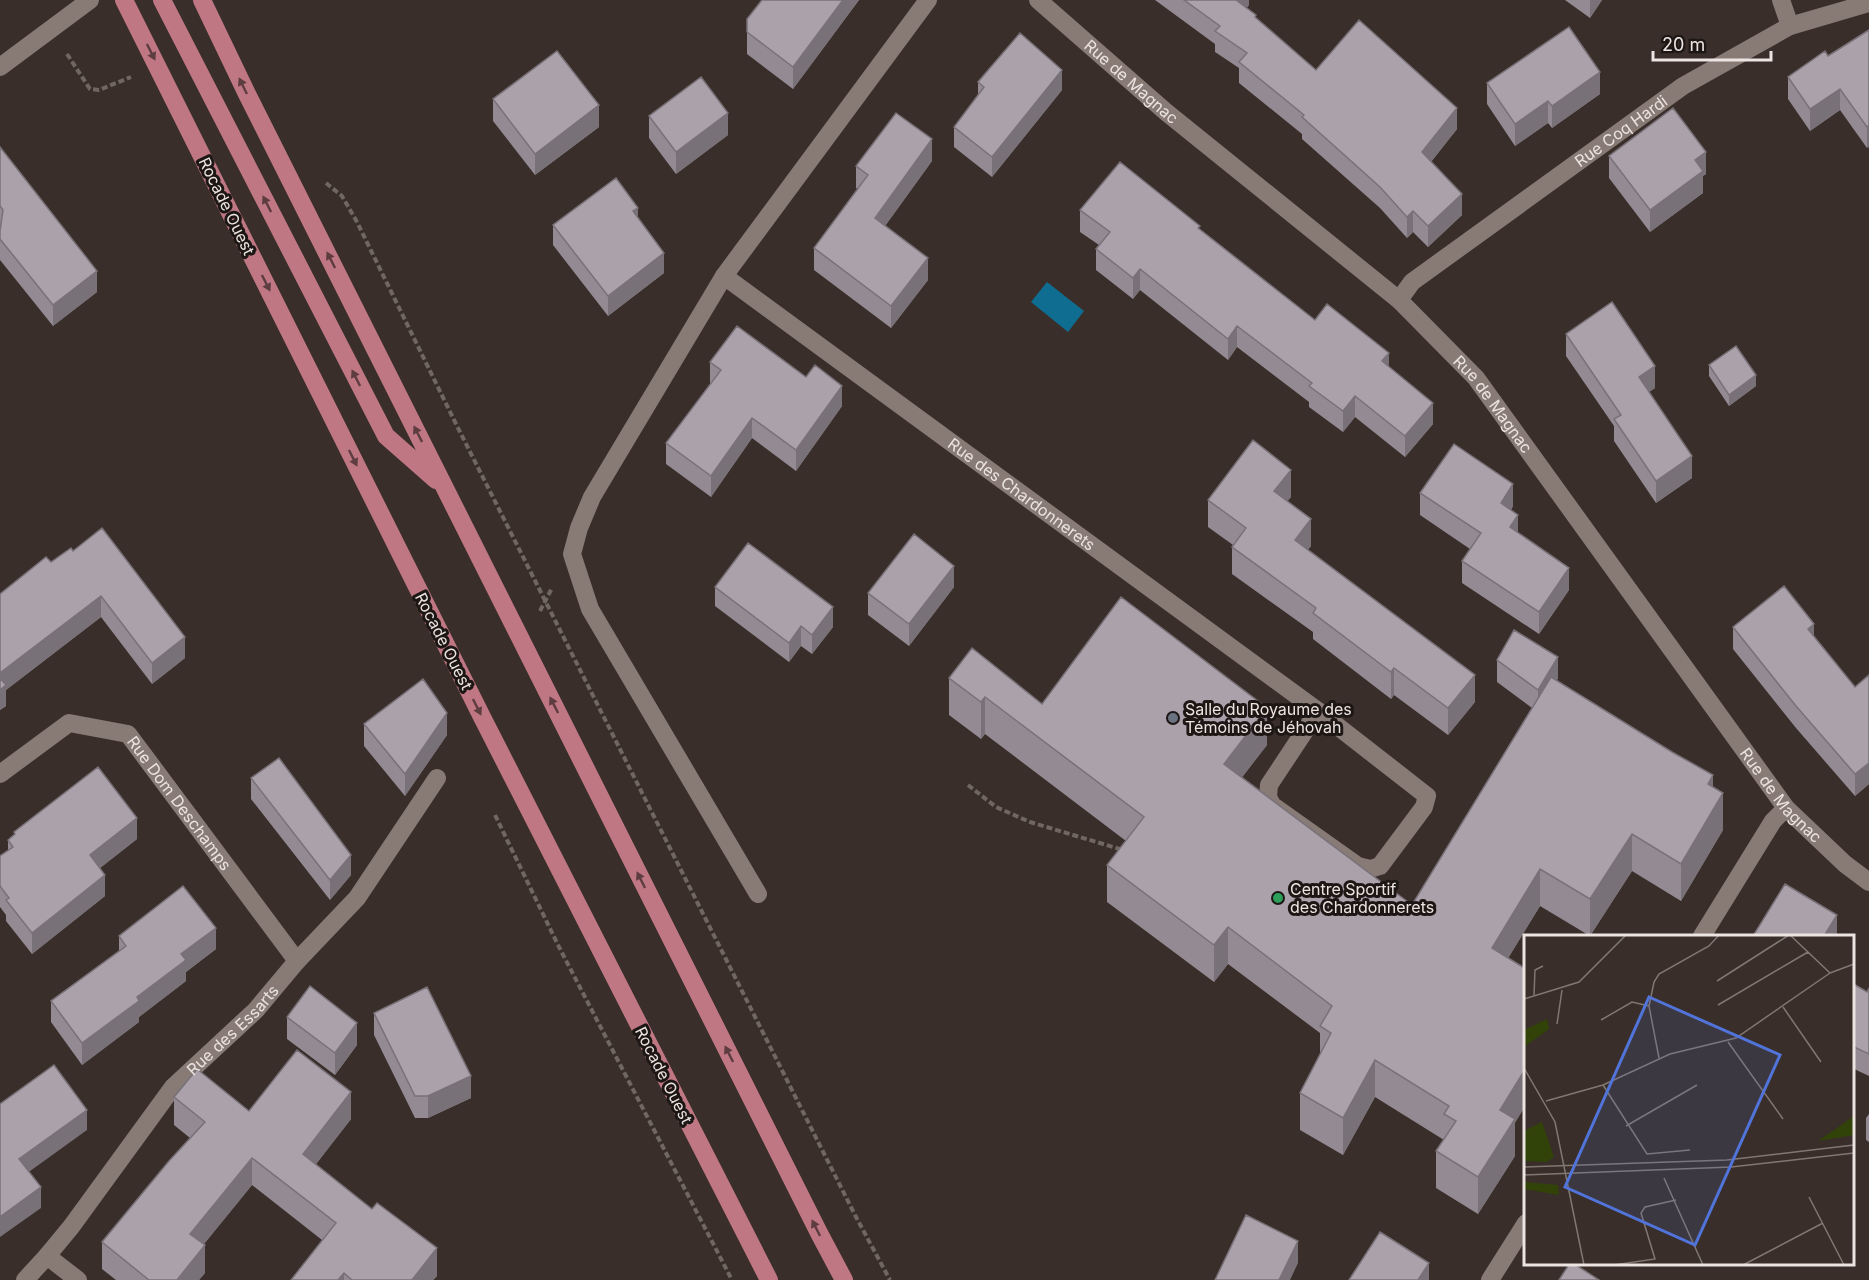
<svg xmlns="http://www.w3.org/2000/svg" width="1869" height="1280" font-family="Inter,sans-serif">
  <rect width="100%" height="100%" fill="#392e29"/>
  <!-- water -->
  <path fill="#0f6d92" d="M1047,282L1084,311L1068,332L1031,302Z"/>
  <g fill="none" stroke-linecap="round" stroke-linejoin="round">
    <!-- path -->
    <path stroke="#716762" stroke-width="4" stroke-dasharray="6 3" stroke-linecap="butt" d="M67,54L90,89L99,90L131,77
      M326,183L342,196L357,222L456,424L856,1217L890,1280
      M540,611L552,588
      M968,785L996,807L1030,822L1123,850
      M495,815L559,947L732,1280"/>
    <!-- service -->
    <path stroke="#887b76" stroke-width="18" d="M1318,711L1427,796L1424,807L1380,866L1370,869L1358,866L1272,805L1268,797L1269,785Z
      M47,1256L78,1280"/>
    <!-- minor -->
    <g stroke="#887b76" stroke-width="18">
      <path id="s1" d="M1038,0L1166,112L1399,300L1476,378L1786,808L1845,864L1869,882"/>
      <path d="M1781,0L1790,26"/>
      <path id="s2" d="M724,276L1318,711"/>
      <path id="s3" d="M1399,300L1412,282L1683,86L1790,26L1869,3"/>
      <path id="s4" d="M0,774L69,723L128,734L297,961"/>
      <path d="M758,894L590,609L572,554L579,528L592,497L724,276L928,0"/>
      <path d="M1702,936L1773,821L1786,808"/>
      <path id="s5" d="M25,1280L47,1256L71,1227L173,1087L256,1010L297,961L357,898L437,778"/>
      <path d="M1490,1280L1526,1223"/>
    </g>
    <!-- tertiary -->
    <path stroke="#887b76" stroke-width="18" d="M0,67L90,0"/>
    <!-- primary -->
    <path stroke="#c07784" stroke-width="18" d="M124,0L482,717L769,1280
      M162,0L386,436L436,480
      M202,0L247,94L819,1233L844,1280"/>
  </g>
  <!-- wall -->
  <path fill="#938a93" d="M762,0H859L793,89L747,54V19Z
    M1155,0H1249V5L1246,8L1256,18L1316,70L1457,129L1431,162L1462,215L1428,247L1413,232L1407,238L1380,208L1302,139V134L1239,83V68L1215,52V44Z
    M1565,0H1602L1590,18Z
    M1869,30L1867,148L1840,110L1810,131L1788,99V77L1828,56Z
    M978,82L1062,90L992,177L954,147V127L978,95Z
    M1487,83L1600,94L1552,128L1548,123L1515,146L1487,104Z
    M493,99L599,127L535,175L493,121Z
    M649,116L728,135L676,174L649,138Z
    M0,147L97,292L53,326L0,260Z
    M1609,156L1706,174L1703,176V193L1650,232L1609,178Z
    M932,161L885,226L928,280L891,328L814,270V248L858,189L856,188V166Z
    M1080,210L1200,229L1315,320L1389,367L1433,424L1405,457L1355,417L1343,432L1309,407V402L1237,347L1228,360L1140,290L1133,299L1096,270V249L1099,245L1080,232Z
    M638,217L664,273L608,316L553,245V225Z
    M1566,334L1655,388L1649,392L1692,478L1656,503L1614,441V426L1566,356Z
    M710,362L842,406L796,471L752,438L711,497L666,464V443L711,384L710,383Z
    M1709,365L1756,386L1729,406L1709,376Z
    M1420,493L1513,506L1511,510L1518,533L1569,590L1539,634L1462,583V561L1470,549L1420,515Z
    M1291,497L1287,501L1311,546L1307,550L1475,702L1448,735L1394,695L1391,699L1313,639V632L1232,574V547L1233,545L1208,527V500Z
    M73,551L185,658L152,684L101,617L6,690V706L0,710V594L51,562Z
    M715,587L833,627L812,654L801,646L789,662L715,606Z
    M954,587L909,646L868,615V593Z
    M1733,627L1814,637L1855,687L1869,675V784L1855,796L1796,728L1733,649Z
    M1497,660L1558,678L1557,680L1713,788L1723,830L1681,901L1632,871L1590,936L1540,906L1508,958L1515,1123V1156L1478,1214L1436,1188V1151L1444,1140L1375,1097L1343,1155L1300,1130V1093L1320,1056V1033L1228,964L1214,982L1107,902V865L1126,841L985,734L981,739L949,715V678L1042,704L1267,745L1242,777L1412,905L1532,708L1497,682Z
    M364,724L447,735L405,796L364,746Z
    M251,778L351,875L330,900L251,799Z
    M14,832L137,839L100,868L105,896L32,954L6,921V915L0,907V856L8,850V840L14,835Z
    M119,936L216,949L186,972V981L139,1017V1022L82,1065L51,1022V1001L119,951Z
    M1852,983L1867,992L1869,988V1076L1852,1068Z
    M374,1013L471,1098L428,1118H415L374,1035Z
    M287,1017L357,1045L335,1075L287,1039Z
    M174,1097L249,1111L351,1119L316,1164L437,1276L433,1280H291L322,1240L252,1185L204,1244L205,1273L199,1280H116L102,1269V1242L190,1138L174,1125Z
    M1869,1114V1142L1866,1140V1118Z"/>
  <!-- shaded-wall -->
  <path fill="#787178" d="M843,0H859L793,89V67Z
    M1236,0H1249V5L1236,22Z
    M1590,0H1602L1590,18Z
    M1062,70V90L992,177V157Z
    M1600,72V94L1552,128V106Z
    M1840,89V110L1810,131V109Z
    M1548,101V123L1515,146V124Z
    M599,105V127L535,175V154Z
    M1457,108V129L1422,173V152Z
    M728,113V135L676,174V152Z
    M1869,125V147L1867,148V127Z
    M932,139V161L875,240V218Z
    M1706,152V174L1703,176V193L1650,232V210L1695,160Z
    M1462,194V215L1428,247V226Z
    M638,208V228L633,211Z
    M1413,211V232L1407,238V217Z
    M664,253V273L608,316V296Z
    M928,258V280L891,328V306Z
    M1140,269V290L1133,299V278Z
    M97,271V292L53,326V305Z
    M1237,326V347L1228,360V339Z
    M1389,353V374L1382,361Z
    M1655,366V388L1639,399V377Z
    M1756,375V386L1729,406V395Z
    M842,386V406L796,471V450Z
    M1355,396V417L1343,432V411Z
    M1433,403V424L1405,457V436Z
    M752,418V438L711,497V476Z
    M1692,456V478L1656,503V481Z
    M1291,470V497L1274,518V491Z
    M1513,484V506L1501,525V503Z
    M1518,515V537L1510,527Z
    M1311,519V546L1295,567V540Z
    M954,566V587L909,646V624Z
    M1569,568V590L1539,634V612Z
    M101,596V617L6,690V706L0,710V673Z
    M833,607V627L812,654V635Z
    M1814,624V646L1808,629Z
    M801,626V646L789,662V643Z
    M185,637V658L152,684V663Z
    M1558,657V678L1538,712V690Z
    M1394,668V695L1391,699V672Z
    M1475,675V702L1448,735V708Z
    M985,697V734L981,739V702Z
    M1267,708V745L1224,801V764Z
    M447,713V735L405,796V774Z
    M1869,763V784L1855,796V774Z
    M1713,775V809L1723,793V830L1681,901V864L1708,784Z
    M137,818V839L90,876V855Z
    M1632,834V871L1590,936V899Z
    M351,855V875L330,900V880Z
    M1540,869V906L1492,985V948Z
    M105,875V896L32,954V933Z
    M1837,915V936H1824Z
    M1228,927V964L1214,982V945Z
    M216,928V949L186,972V981L139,1017V1022L82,1065V1043L137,997L181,954Z
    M357,1023V1045L335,1075V1053Z
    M1375,1060V1097L1343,1155V1118Z
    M1526,1068V1105L1515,1123V1156L1478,1214V1177L1500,1110Z
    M471,1076V1098L428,1118V1096Z
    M351,1092V1119L303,1181V1154Z
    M87,1110V1130L19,1179V1159Z
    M252,1158V1185L190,1261V1234Z
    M41,1187V1208L0,1237V1217Z
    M1298,1241V1263L1290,1280H1279Z
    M205,1245V1273L199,1280H177Z
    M437,1248V1276L433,1280H412Z
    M1429,1263V1280H1418Z
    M344,1273V1280H338Z"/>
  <!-- building -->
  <path fill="#aba1ab" stroke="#787178" stroke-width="1.5" d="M762,0H843L793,67L747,32V19Z
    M1184,0H1236L1256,15L1255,17L1316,70L1359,20L1457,108L1422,152L1462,194L1428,226L1413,211L1407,217L1380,187L1302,117L1304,115L1239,62L1247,53L1215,31L1220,26Z
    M1569,27L1600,72L1552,106L1548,101L1515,124L1487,83Z
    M1869,30V125L1867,127L1840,89L1810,109L1788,77L1825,51L1828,56Z
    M1020,33L1062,70L992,157L954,127L984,87L978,82Z
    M557,51L599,105L535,154L493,99Z
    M701,77L728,113L676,152L649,116Z
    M1673,108L1706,152L1695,160L1703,171L1650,210L1609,156Z
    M896,113L932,139L875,218L928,258L891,306L814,248L868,175L856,166Z
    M0,147L97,271L53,305L0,239V231L3,210L0,206Z
    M1120,162L1200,226L1198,228L1315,320L1327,304L1389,353L1382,361L1433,403L1405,436L1355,396L1343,411L1309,386L1312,383L1237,326L1228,339L1140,269L1133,278L1096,249L1110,232L1080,210Z
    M616,178L638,208L633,211L664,253L608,296L553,225Z
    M1612,302L1655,366L1639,377L1692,456L1656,481L1614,419L1621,415L1566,334Z
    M737,326L806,377L815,365L842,386L796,450L752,418L711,476L666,443L721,370L710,362Z
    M1736,346L1756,375L1729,395L1709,365Z
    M1253,440L1291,470L1274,491L1311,519L1295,540L1475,675L1448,708L1394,668L1391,672L1313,613L1316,608L1232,547L1246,528L1208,500Z
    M1454,444L1513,484L1501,503L1518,515L1510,527L1569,568L1539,612L1462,561L1481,533L1420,493Z
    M102,528L185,637L152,663L101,596L0,673V594L46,557L51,562L71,548L73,551Z
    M914,534L954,566L909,624L868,593Z
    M748,543L833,607L812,635L801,626L789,643L715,587Z
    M1784,586L1814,624L1808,629L1855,687L1869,675V763L1855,774L1796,706L1733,627Z
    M1121,597L1267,708L1224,764L1412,905L1551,677L1672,752L1713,775L1708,784L1723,793L1681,864L1632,834L1590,899L1540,869L1492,948L1526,969V1068L1500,1110L1515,1119L1478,1177L1436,1151L1456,1121L1444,1114L1449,1106L1375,1060L1343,1118L1300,1093L1331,1033L1320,1026L1332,1006L1228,927L1214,945L1107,865L1144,817L985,697L981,702L949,678L972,648L1042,704Z
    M1514,630L1558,657L1538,690L1497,660Z
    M0,678L6,685L0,690Z
    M423,679L447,713L405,774L364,724Z
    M279,758L351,855L330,880L251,778Z
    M98,767L137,818L90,855L105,875L32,933L6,900L9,898L0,886V856L13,847L8,840L15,834L14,832Z
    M1785,884L1837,915L1824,936H1753Z
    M183,886L216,928L181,954L186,960L137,997L139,1001L82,1043L51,1001L126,946L119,936Z
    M1852,983L1867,992L1869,988V1054L1852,1046Z
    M310,986L357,1023L335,1053L287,1017Z
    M427,987L471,1076L428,1096H415L374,1013Z
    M297,1050L351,1092L303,1154L372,1209L377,1203L437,1248L412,1280H352L344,1273L338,1280H291L336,1223L252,1158L190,1234L205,1245L177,1280H149L102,1242L169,1161L205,1122L174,1097L197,1069L249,1111Z
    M54,1065L87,1110L19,1159L41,1187L0,1217V1104Z
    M1246,1215L1298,1241L1279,1280H1215Z
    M1380,1232L1429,1263L1418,1280H1349Z
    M1570,1263H1573L1599,1280H1559Z"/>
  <!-- one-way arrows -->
  <defs><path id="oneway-solid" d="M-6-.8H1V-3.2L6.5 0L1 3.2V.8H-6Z" transform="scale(1.5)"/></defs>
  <g fill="#5e3d41">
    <use href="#oneway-solid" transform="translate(151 52) rotate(63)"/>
    <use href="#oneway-solid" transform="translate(243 86) rotate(-116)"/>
    <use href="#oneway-solid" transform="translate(267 204) rotate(-117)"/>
    <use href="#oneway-solid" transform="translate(331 260) rotate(-117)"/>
    <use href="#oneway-solid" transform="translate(266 283) rotate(63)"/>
    <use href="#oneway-solid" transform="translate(356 378) rotate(-117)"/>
    <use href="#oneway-solid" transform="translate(418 434) rotate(-117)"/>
    <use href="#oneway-solid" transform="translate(353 458) rotate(63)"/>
    <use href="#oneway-solid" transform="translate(554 705) rotate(-117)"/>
    <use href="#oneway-solid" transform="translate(477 707) rotate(63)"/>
    <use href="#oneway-solid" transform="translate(641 880) rotate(-117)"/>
    <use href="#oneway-solid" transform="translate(729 1054) rotate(-117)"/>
    <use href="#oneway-solid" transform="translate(816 1228) rotate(-117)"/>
  </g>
  <!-- markers -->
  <circle fill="#6b7280" stroke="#1c1715" stroke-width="2" cx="1173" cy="718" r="6"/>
  <circle fill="#2e9e5b" stroke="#1c1715" stroke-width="2" cx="1278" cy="898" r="6"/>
  <g text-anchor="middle" stroke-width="6" stroke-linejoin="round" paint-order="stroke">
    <!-- street labels -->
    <g font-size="16" fill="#ece4e1" stroke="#1c1715">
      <text dy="6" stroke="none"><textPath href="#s1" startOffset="124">Rue de Magnac</textPath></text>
      <text dy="6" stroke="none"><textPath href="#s3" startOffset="280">Rue Coq Hardi</textPath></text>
      <text transform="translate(227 206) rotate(64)" y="6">Rocade Ouest</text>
      <text dy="6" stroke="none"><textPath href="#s1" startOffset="610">Rue de Magnac</textPath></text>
      <text dy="6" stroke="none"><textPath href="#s2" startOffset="369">Rue des Chardonnerets</textPath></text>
      <text transform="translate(444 641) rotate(63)" y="6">Rocade Ouest</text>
      <text dy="6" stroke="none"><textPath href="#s1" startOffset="1096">Rue de Magnac</textPath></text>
      <text dy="6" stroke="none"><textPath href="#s4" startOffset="232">Rue Dom Deschamps</textPath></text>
      <text dy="6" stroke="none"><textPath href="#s5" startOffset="326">Rue des Essarts</textPath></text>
      <text transform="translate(664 1075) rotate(63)" y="6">Rocade Ouest</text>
    </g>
    <!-- poi labels -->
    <g font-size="16" fill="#ece4e1" stroke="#1c1715" text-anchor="start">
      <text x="1185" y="715">Salle du Royaume des<tspan x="1185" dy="18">Témoins de Jéhovah</tspan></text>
      <text x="1290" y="895">Centre Sportif<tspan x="1290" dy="18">des Chardonnerets</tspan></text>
    </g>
  </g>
  <!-- overview -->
  <g transform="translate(1524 935)">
    <rect width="330" height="330" fill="#392e29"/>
    <path d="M23,84L25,94L0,112V95ZM330,181V200L294,206L316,191ZM18,187L30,222L23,227L0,226V196ZM0,247L34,250L35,260L0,254Z" fill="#314308"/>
    <path fill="none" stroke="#817773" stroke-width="1.5" d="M266,0L306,38M306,38L330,29M193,46L265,0M10,60L11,35L19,31M0,64L55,47L102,0M194,70L284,17M259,72L297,127M77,85L108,67L125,71M33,89L38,55M204,107L259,184M135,123L125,71L130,47L135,39L185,11L195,0M0,133L31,187L60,330M79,150L123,219L166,215M22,166L79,150L146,119L212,103L306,38M102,191L173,150M0,232L203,225L330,210M0,240L207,232L330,218M140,243L179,330M285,262L320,330M90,330L131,324L117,278L121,272L152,265M219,330L299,288"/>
    <path fill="#5174da" fill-opacity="0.15" stroke="#5174da" stroke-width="3" d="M125,62L256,120L171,310L41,252Z"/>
    <rect width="330" height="330" fill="none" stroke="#ece4e1" stroke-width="3"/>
  </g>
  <!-- scale -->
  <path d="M1653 51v9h118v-9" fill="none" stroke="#ece4e1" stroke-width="3"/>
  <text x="1662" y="51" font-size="18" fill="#ece4e1" stroke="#1c1715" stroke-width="4.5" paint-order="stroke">20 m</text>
</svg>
